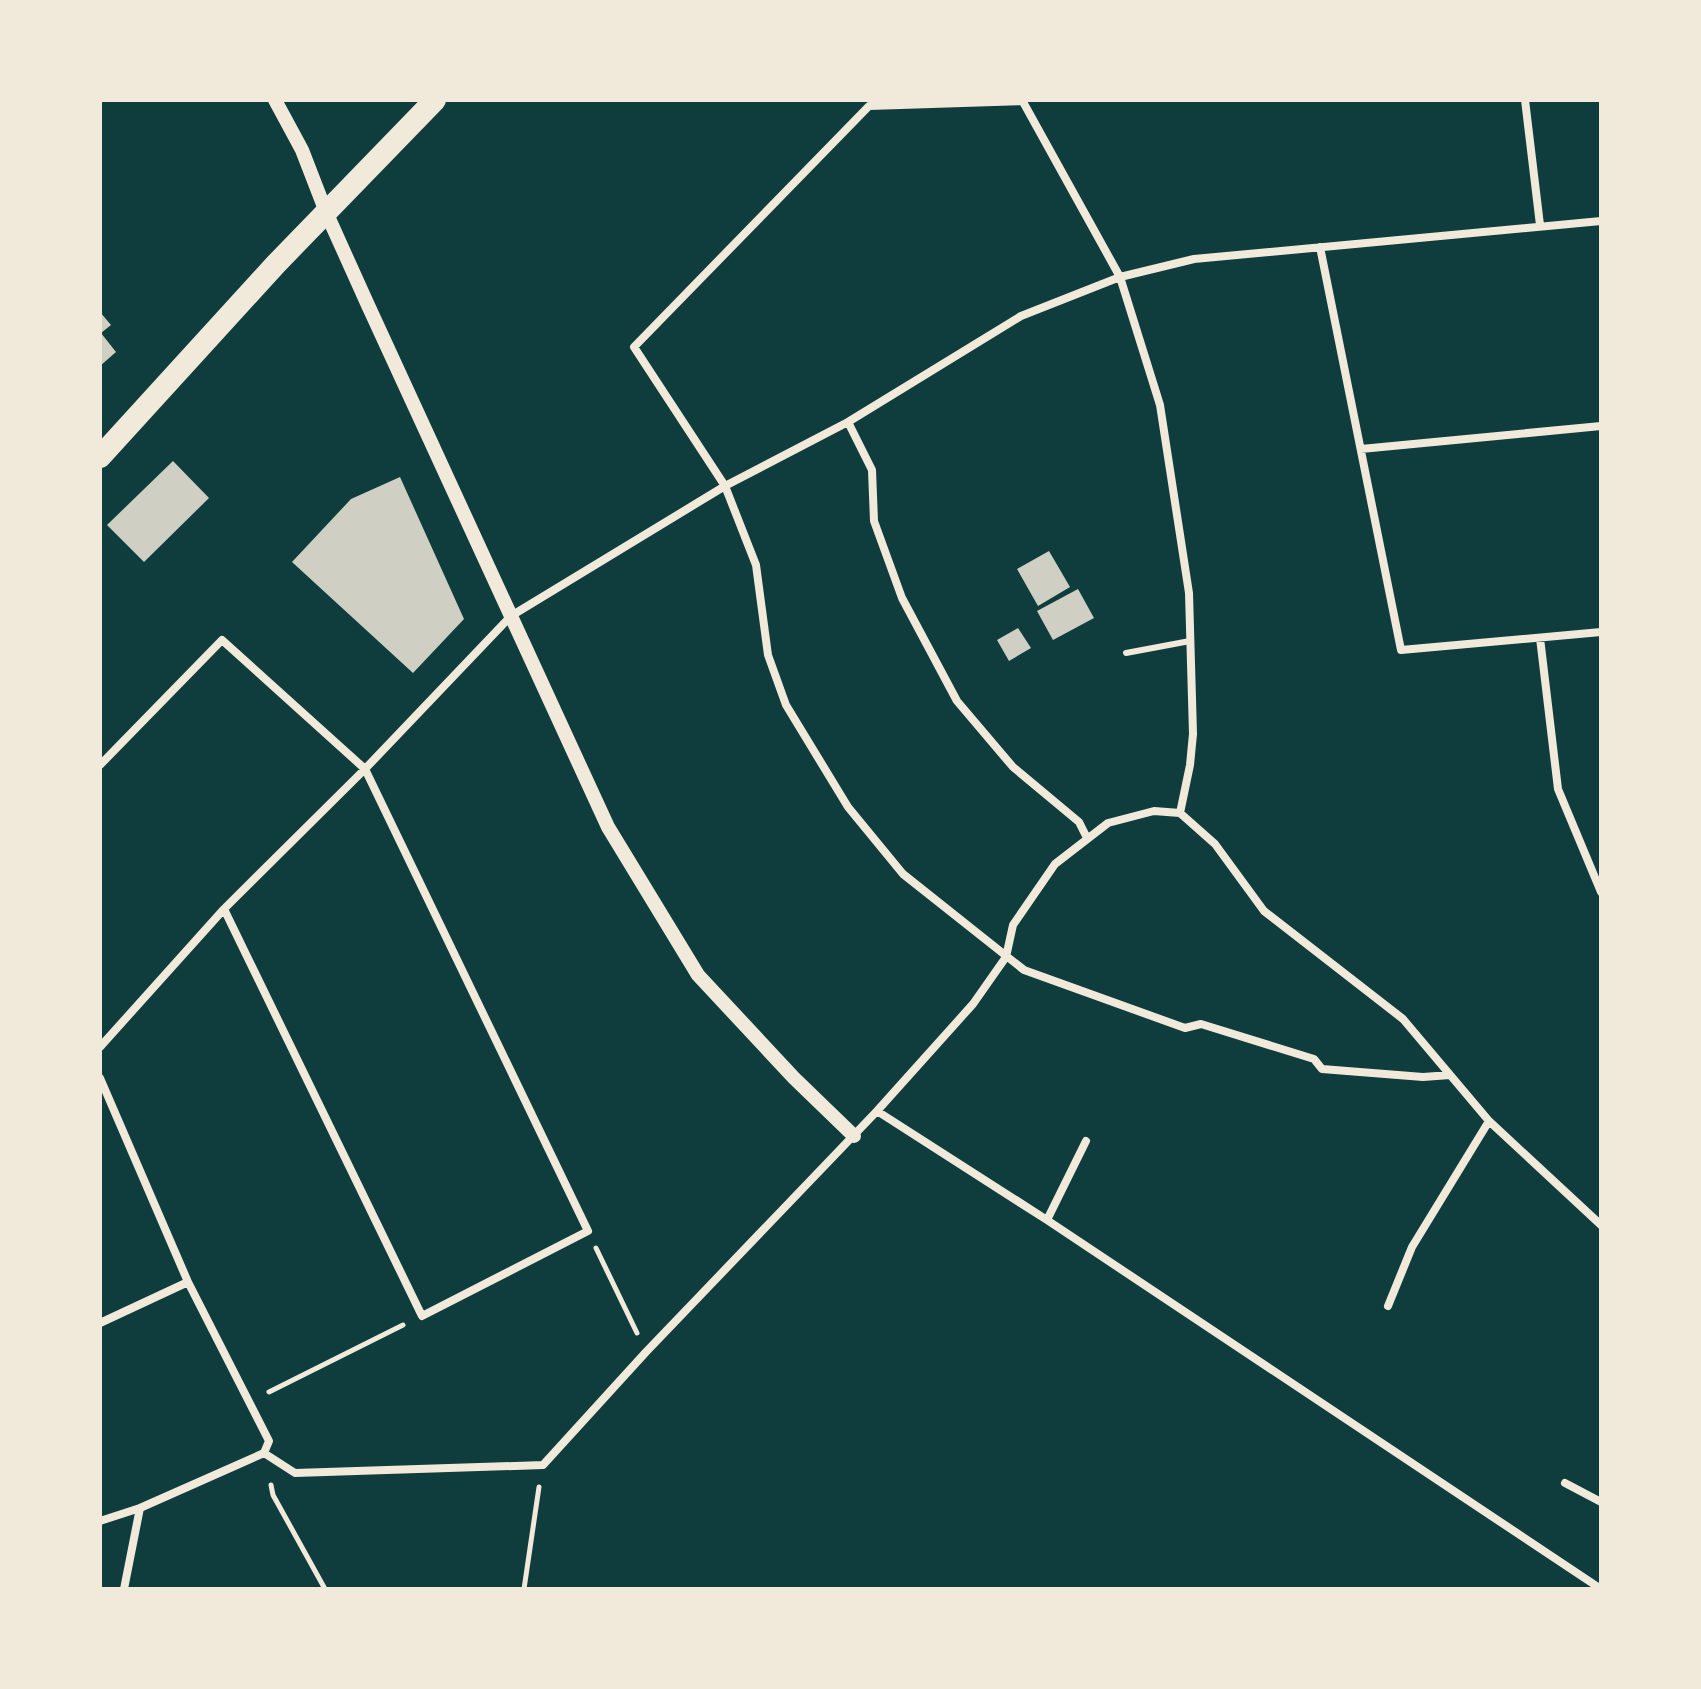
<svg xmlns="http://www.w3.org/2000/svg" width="1701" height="1689" font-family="Rubik,sans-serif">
  <rect width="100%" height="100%" fill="#0f3d3e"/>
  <!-- building -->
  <path fill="#cfcfc3" d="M100,312L111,325L101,333L116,352L100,366Z
    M173,461L209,498L144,562L107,525Z
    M400,477L464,619L413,673L292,562L351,499Z
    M1049,551L1070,587L1038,606L1017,569Z
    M1078,589L1094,618L1053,640L1037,611Z
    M1018,628L1031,648L1009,661L997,640Z"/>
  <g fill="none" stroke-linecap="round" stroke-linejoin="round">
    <!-- path -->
    <path stroke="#f1e9da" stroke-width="5" d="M596,1248L637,1333
      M269,1392L403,1325
      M271,1485L273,1495L325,1589
      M524,1589L539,1487"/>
    <!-- service -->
    <path stroke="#f1e9da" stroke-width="6" d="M1126,653L1190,641"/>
    <!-- minor -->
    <path stroke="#f1e9da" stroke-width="8" d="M1022,100L1120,277L1160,405L1189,593L1193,734L1190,765L1180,813
      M1525,100L1540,225
      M1022,101L869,106L634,347L725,486L756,565L768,655L786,705L848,807L903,874L1024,970L1185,1028L1201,1024L1314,1059L1322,1069L1423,1077L1450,1075
      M1320,247L1401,650L1601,632
      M848,422L872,470L874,521L902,598L957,701L1013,767L1079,822L1087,838
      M1361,449L1601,426
      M1540,638L1558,789L1601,892
      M100,765L222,640L365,769L588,1231L422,1316L224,909
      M100,1047L224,909L365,769L511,616L725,486L848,422L1021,316L1120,277L1194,259L1601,221
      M100,1078L188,1282L269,1441L264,1453L140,1508L100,1521
      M877,1111L1047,1220L1601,1589
      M1047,1220L1086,1141
      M1388,1306L1412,1247L1489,1121
      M100,1323L188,1282
      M264,1453L295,1473L543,1465L646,1352L877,1111L973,1004L1006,957L1013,925L1055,864L1108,823L1154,811L1180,813L1215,844L1264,911L1403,1019L1489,1121L1601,1225
      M1565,1483L1601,1502
      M124,1589L140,1508"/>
    <!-- tertiary -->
    <path stroke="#f1e9da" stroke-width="14" d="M275,100L302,150L326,212L367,303L608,827L698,975L794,1078L854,1136"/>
    <!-- trunk -->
    <path stroke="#f1e9da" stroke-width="22" d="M100,457L276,264L435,100"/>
  </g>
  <!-- border -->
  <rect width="1701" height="1689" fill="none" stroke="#f1e9da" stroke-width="204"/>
</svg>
